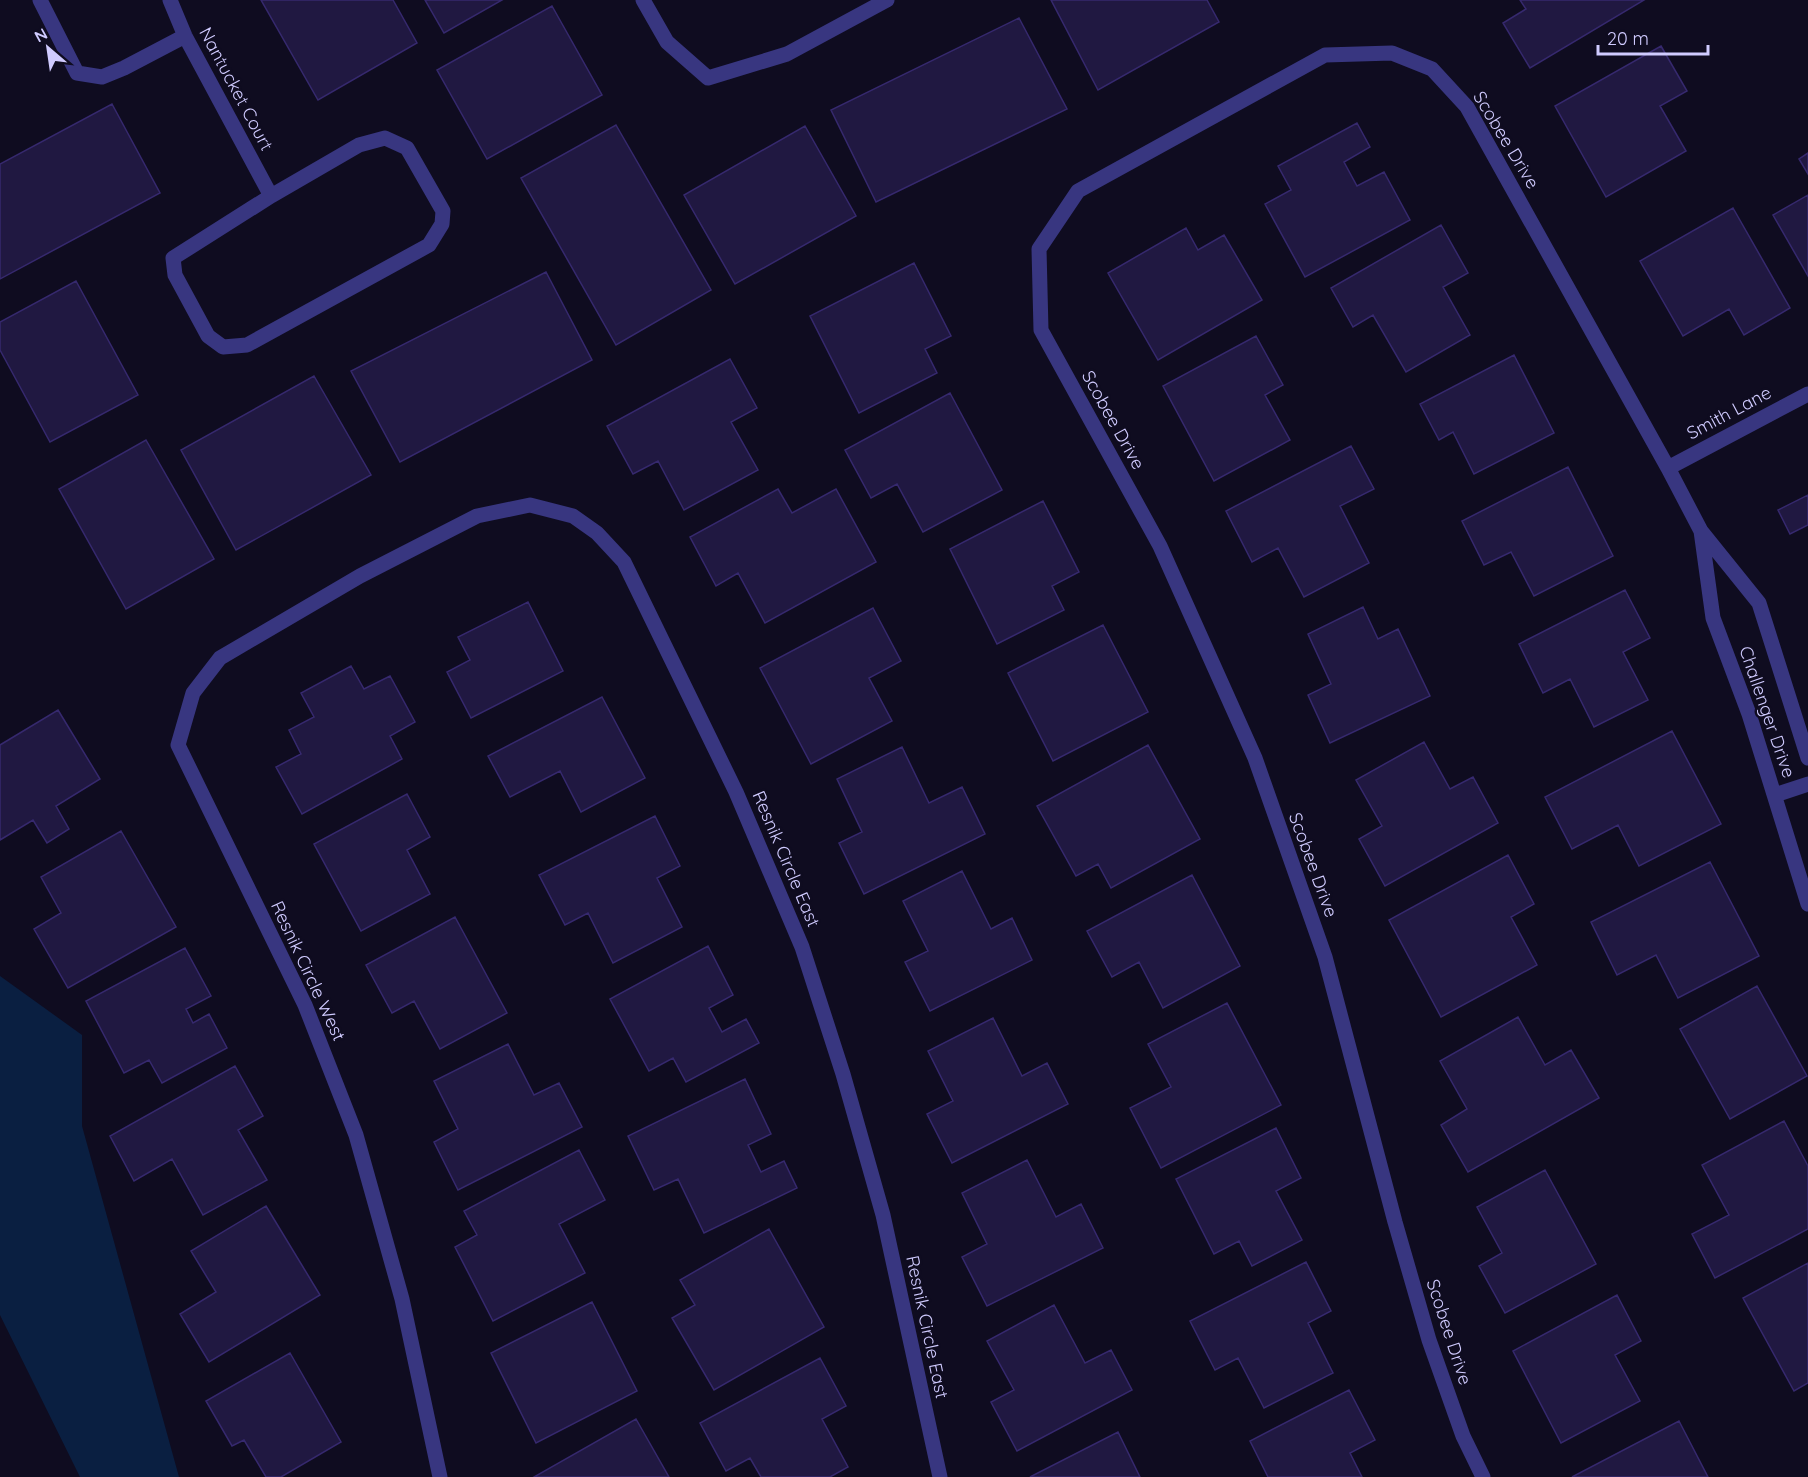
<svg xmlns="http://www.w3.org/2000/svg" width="1808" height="1477" font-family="Quicksand,sans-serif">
  <rect width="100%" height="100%" fill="#0f0c20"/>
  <!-- water -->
  <path fill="#0a1f41" d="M0,976L82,1035V1126L179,1477H80L0,1315Z"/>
  <!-- building -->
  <path fill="#201841" stroke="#36296e" stroke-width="1.5" d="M261,0H393L417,43L318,100Z
    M425,0H502L444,33Z
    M1051,0H1207L1219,22L1098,90Z
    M1520,0H1644L1530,68L1503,23L1526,9Z
    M552,6L602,95L487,159L437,70Z
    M1019,18L1067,109L876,202L831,110Z
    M1661,46L1687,91L1660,106L1686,151L1606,197L1555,106Z
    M112,104L160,193L0,279V164Z
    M1357,123L1370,147L1344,162L1357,186L1384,172L1410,220L1305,277L1265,204L1291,190L1278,166Z
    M616,125L711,290L616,345L521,178Z
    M805,126L856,216L735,284L684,195Z
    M1808,153V174L1799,159Z
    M1808,195V276L1773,215Z
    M1733,208L1790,308L1744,335L1729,309L1683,336L1640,261Z
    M1441,225L1468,273L1443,287L1470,335L1406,372L1373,315L1353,327L1331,288Z
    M1186,228L1198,250L1224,235L1262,300L1158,360L1108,273Z
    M914,263L951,336L925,349L937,373L859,413L810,316Z
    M546,272L592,360L400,462L351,371Z
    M76,281L138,395L50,442L0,350V322Z
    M1256,336L1283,385L1265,395L1290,440L1214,481L1163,386Z
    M1514,355L1554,433L1474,474L1453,432L1439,440L1420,404Z
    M730,359L757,408L731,422L758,470L684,510L658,461L633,474L607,426Z
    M314,376L371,475L236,550L181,450Z
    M950,393L1002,490L923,532L897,484L871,498L845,450Z
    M146,440L214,559L126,609L59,489Z
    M1351,446L1374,489L1340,506L1369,563L1304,597L1278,548L1252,562L1226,511Z
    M1568,467L1613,556L1534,596L1511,552L1484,565L1462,521Z
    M778,489L792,513L836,489L876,562L765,623L738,573L716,586L690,537Z
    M1808,495V525L1790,534L1778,510Z
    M1043,501L1079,572L1052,586L1064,610L997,644L950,549Z
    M1625,590L1650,638L1623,652L1648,700L1594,727L1570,679L1543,693L1519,644Z
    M528,602L563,671L471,718L447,672L470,660L458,637Z
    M1363,607L1378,639L1398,629L1430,696L1330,743L1308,695L1331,684L1308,634Z
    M873,608L901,661L869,678L892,721L811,764L760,668Z
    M1103,625L1148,712L1053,761L1008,673Z
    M351,666L364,689L390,676L415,722L390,736L402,759L302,814L276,767L301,754L289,730L314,717L301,693Z
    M602,697L645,778L581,812L560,771L510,797L488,756Z
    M58,710L100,779L56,806L69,829L47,843L33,820L0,840V745Z
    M1672,731L1721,824L1639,866L1618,825L1572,849L1545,797Z
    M1424,742L1450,789L1473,777L1498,823L1385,886L1359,839L1382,826L1356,780Z
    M1148,745L1200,839L1111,888L1098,864L1076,876L1037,806Z
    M902,747L929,803L962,787L985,834L864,894L839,843L862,832L837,779Z
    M407,794L430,837L407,850L430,894L361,931L314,844Z
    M655,816L680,866L657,878L682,927L613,963L588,913L565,925L539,875Z
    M121,831L176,927L68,988L34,929L61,913L41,877Z
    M1508,855L1534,904L1511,917L1537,965L1441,1017L1389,920Z
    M1710,862L1759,956L1678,998L1656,955L1617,975L1591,922Z
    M962,871L991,929L1012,918L1032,960L930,1011L905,962L928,951L903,901Z
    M1192,875L1240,966L1163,1008L1139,962L1112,977L1087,931Z
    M455,917L507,1013L440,1049L414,1001L392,1013L366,965Z
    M708,946L733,995L709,1008L722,1032L746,1019L759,1043L686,1082L673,1058L649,1071L610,999Z
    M185,948L211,996L186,1009L193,1023L209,1014L227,1048L162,1083L149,1060L124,1073L86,1001Z
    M1757,986L1807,1076L1730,1119L1680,1029Z
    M1227,1003L1281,1105L1161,1168L1130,1108L1171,1087L1148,1044Z
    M1518,1017L1545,1065L1571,1050L1599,1098L1468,1172L1441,1125L1467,1109L1440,1061Z
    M993,1018L1022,1076L1047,1063L1068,1104L952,1163L927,1114L953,1101L928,1051Z
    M508,1044L534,1095L559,1083L582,1127L458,1190L434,1142L458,1129L434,1081Z
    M235,1066L263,1116L238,1130L267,1180L203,1215L172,1159L134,1181L110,1136Z
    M745,1079L771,1134L748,1145L761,1172L784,1161L797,1188L704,1233L678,1179L654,1190L628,1136Z
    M1784,1121L1808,1166V1229L1715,1278L1692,1234L1729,1215L1702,1165Z
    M1276,1128L1301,1178L1276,1191L1302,1240L1252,1266L1239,1241L1214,1254L1176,1179Z
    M579,1150L605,1200L559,1224L585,1273L493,1321L455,1247L477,1235L464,1211Z
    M1027,1160L1056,1217L1081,1204L1103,1248L987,1306L962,1257L987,1244L962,1193Z
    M1545,1170L1596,1264L1505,1313L1479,1266L1502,1253L1477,1207Z
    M266,1206L320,1295L209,1362L180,1314L216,1292L191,1251Z
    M769,1229L824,1327L714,1390L672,1318L695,1305L680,1280Z
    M1306,1262L1331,1311L1308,1323L1333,1373L1264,1408L1238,1358L1215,1370L1190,1321Z
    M1808,1263V1383L1794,1391L1743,1298Z
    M1617,1295L1641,1341L1615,1355L1640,1401L1561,1443L1513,1351Z
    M592,1302L637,1391L536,1443L491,1353Z
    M1054,1305L1085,1363L1111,1350L1132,1390L1017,1451L991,1402L1014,1390L987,1341Z
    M290,1353L341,1442L281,1477H266L244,1440L232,1446L206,1401Z
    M820,1358L846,1406L822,1419L848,1467L830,1477H761L750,1458L726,1471L700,1423Z
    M1349,1390L1375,1440L1350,1453L1362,1477H1268L1250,1441Z
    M636,1419L669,1477H534Z
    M1679,1421L1708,1477H1572Z
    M1118,1432L1140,1477H1030Z"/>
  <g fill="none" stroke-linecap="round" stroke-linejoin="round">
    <!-- minor -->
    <path stroke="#383680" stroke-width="15" d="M40,0L77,73L102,77L124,68L185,36
      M170,0L185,36L271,196
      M643,0L667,42L708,78L787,54L887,0
      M385,138L407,148L443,211L442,224L429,245L247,345L223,347L208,336L175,275L173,258L271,196L359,145Z
      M1668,468L1808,394
      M1701,531L1713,618L1749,714L1808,904
      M1775,795L1808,784
      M440,1477L402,1299L356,1135L305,1005L178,745L193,693L220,658L360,576L477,516L530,505L573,516L597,533L624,562L736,792L802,947L843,1074L883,1215L940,1477
      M1483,1477L1463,1436L1429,1340L1395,1222L1325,957L1255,758L1160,546L1041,330L1039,249L1078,191L1325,55L1392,53L1432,69L1467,107L1668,468L1701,531L1759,603L1808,758"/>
  </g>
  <g text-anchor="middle" stroke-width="5" stroke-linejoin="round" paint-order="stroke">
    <!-- street labels -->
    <g font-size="18" fill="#d0cbff" stroke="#0f0c20">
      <text transform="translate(236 89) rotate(62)" y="6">Nantucket Court</text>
      <text transform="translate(1506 140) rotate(59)" y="6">Scobee Drive</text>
      <text transform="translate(1729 413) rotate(-28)" y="6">Smith Lane</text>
      <text transform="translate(1113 420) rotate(61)" y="6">Scobee Drive</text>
      <text transform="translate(1767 712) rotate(71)" y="6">Challenger Drive</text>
      <text transform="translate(786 859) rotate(67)" y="6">Resnik Circle East</text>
      <text transform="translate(1313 865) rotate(70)" y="6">Scobee Drive</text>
      <text transform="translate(308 971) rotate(65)" y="6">Resnik Circle West</text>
      <text transform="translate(927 1327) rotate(78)" y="6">Resnik Circle East</text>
      <text transform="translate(1449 1332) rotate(72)" y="6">Scobee Drive</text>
    </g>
  </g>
  <!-- north arrow -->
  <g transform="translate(48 48) rotate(331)" stroke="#0f0c20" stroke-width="4.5" paint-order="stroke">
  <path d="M0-4.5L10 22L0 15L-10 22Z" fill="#d0cbff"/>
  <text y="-9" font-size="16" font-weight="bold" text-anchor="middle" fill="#d0cbff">N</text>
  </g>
  <!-- scale -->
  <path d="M1598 45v9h110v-9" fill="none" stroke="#d0cbff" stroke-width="3"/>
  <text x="1607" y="45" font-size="18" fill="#d0cbff" stroke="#0f0c20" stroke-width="4.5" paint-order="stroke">20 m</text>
</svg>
